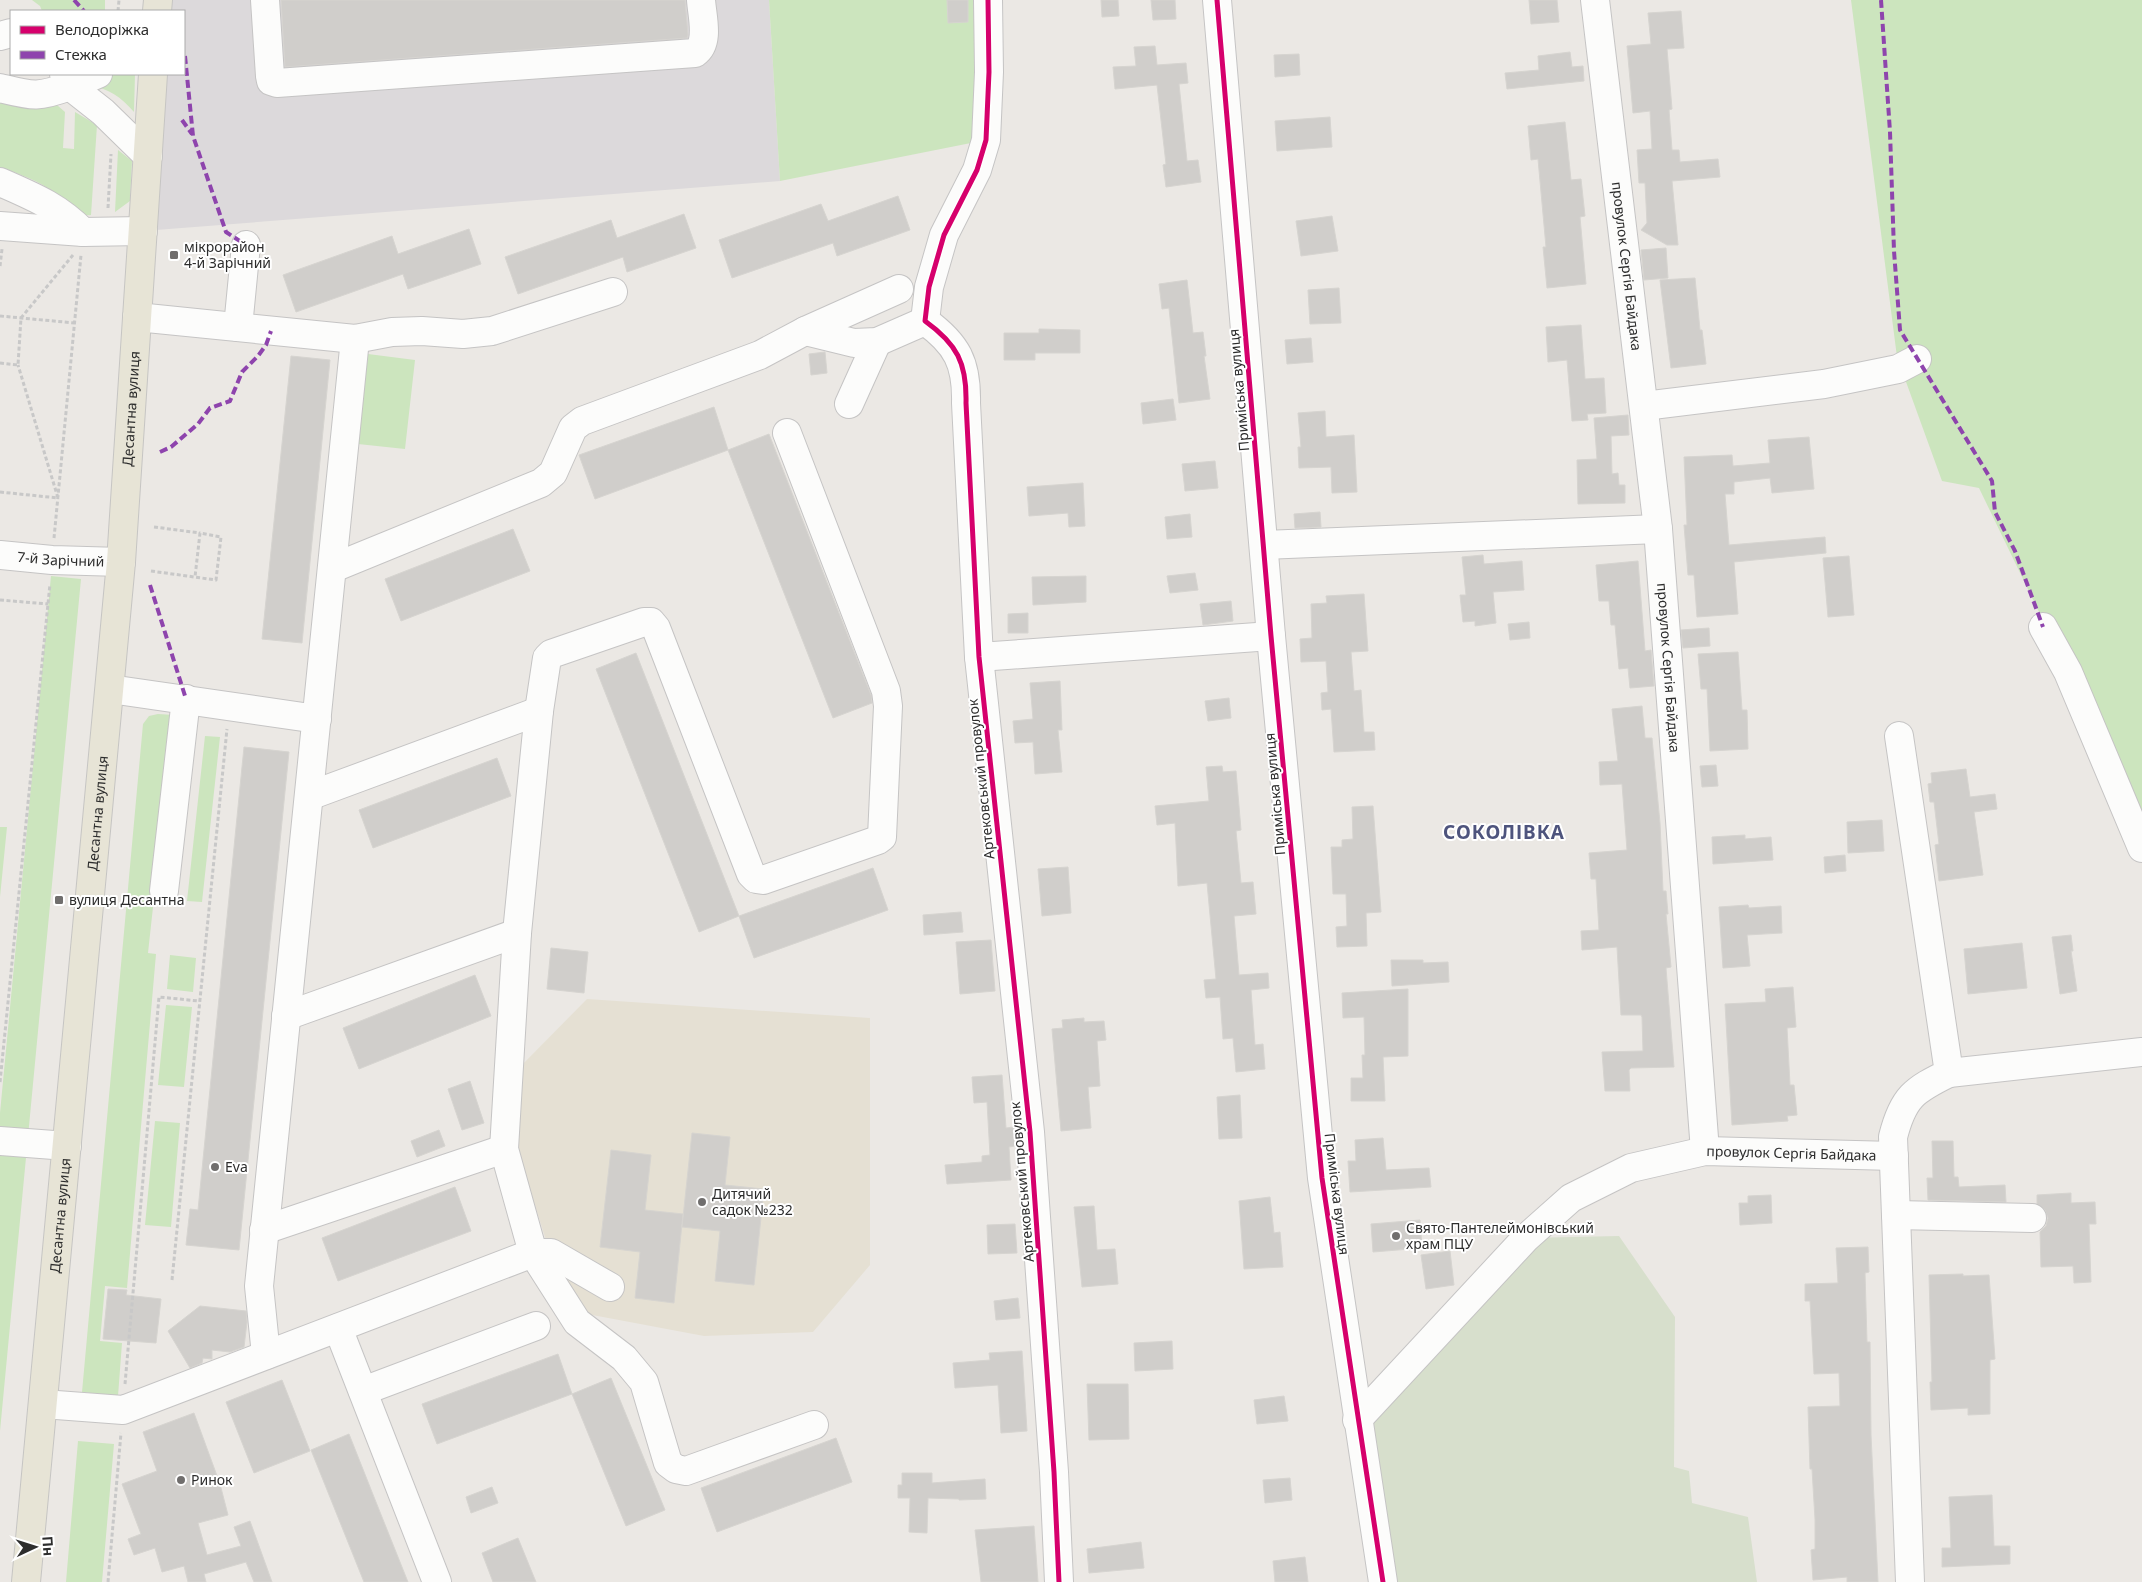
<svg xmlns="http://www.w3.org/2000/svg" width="2142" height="1582" font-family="'Noto Sans',sans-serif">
  <rect width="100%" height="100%" fill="#ebe8e4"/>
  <!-- industrial -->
  <path fill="#dcd9db" d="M158,0H769L780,181L143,231L153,74H184V11H157Z"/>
  <!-- education -->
  <path fill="#e5e0d3" d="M587,999L870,1018V1265L813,1332L704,1336L587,1314L552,1259L516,1146V1071Z"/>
  <!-- green -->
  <path fill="#cce5be" d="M32,0H105V11H42L40,6Z
    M769,0H988L986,140L780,181Z
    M1851,0H2142V848L2068,672L1979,488L1942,481L1897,357Z
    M114,74H135L134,112C121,97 109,88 89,86Z
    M41,100L57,105L65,112L63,148L74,149L75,112L97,125L91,215C77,217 66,203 56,194C40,181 19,174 0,167V103Z
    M118,150L132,161L130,201L115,212Z
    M368,354L415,360L405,449L358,444Z
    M51,576L81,579L0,1431V1113Z
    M158,714L174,715L148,953L156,954L127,1288L105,1286L100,1341L122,1343L118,1396L82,1392L143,724L149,716Z
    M205,736L220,737L202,902L187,901Z
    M0,827H7L0,897Z
    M170,955L196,958L193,992L167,989Z
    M166,1005L192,1007L184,1087L158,1085Z
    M155,1121L180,1123L171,1227L145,1225Z
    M78,1441L114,1444L102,1582H66Z"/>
  <!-- cemetery -->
  <path fill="#d7dfcc" d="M1619,1236L1675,1317L1674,1467L1689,1471L1692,1503L1748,1517L1757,1582H1383L1357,1420L1526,1238Z"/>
  <!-- building -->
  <path fill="#d0cecb" stroke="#d6d4d0" d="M281,0H685L688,35L687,38L285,67Z
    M947,0H968V22L948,23Z
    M1101,0H1118L1119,16L1102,17Z
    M1151,0H1175L1176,19L1153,20Z
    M1529,0H1557L1559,22L1531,24Z
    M1681,11L1684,48L1667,49L1672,109L1669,110L1672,150H1679L1680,162L1718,159L1720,177L1672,181L1678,245H1667L1641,230L1647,223L1645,183H1639L1637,150L1652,149L1650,111L1633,113L1627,46L1651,44L1648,13Z
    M1155,46L1157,65L1186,63L1188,83L1179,84L1187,161L1198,160L1201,182L1166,187L1163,165L1166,164L1157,85L1115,89L1113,67L1136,66L1134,47Z
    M1570,52L1572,67L1583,66L1584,81L1507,89L1505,73L1539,70L1538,56Z
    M1299,54L1300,75L1275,77L1274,55Z
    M1330,117L1332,147L1277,151L1275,121Z
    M1565,122L1571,180L1581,179L1585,216L1580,217L1586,284L1547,288L1543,247H1546L1538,159L1531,160L1528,126Z
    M898,196L910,230L837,256L833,243L732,278L719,240L821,204L828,221Z
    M684,214L696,248L627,272L623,257L518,294L505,257L611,220L617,238Z
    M1332,216L1338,251L1301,256L1296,221Z
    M469,229L481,264L408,289L403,274L296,312L283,275L392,236L398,254Z
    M1666,248L1668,278L1644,280L1641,250Z
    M1695,278L1700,330H1702L1706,364L1671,368L1660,280Z
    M1187,280L1193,333L1203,332L1206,356H1204L1210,399L1179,403L1169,308L1162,309L1159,284Z
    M1339,288L1341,323L1310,324L1308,290Z
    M1581,325L1585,379L1604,378L1606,413L1587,414L1588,420L1572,421L1567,360L1548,362L1546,327Z
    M1039,329L1080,330V353H1035V360H1004V333H1039Z
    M1311,338L1313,362L1287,364L1285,340Z
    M825,352L827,373L811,375L809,354Z
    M291,356L330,360L302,643L262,639Z
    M1173,399L1176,420L1143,424L1141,403Z
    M714,407L728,450L595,499L579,455Z
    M1325,411L1326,437L1354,435L1357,492L1332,493L1331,467L1299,468L1298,447H1301L1298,413Z
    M1628,415L1629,435L1611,436L1612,474L1618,473L1619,485H1625V503L1578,504L1577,460L1597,459L1594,418Z
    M769,434L871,695L872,703L833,718L728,450Z
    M1809,437L1814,489L1772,493L1770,478L1734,482V494H1725L1729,545L1825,537L1826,553L1734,562L1738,614L1697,617L1694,575H1688L1684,525H1687L1684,457L1732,455L1733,466L1770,463L1768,440Z
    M1215,461L1218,488L1185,491L1182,464Z
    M1083,483L1085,526L1069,527L1068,513L1029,516L1027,487Z
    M1320,512L1321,527L1295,528L1294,514Z
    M1190,514L1192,537L1167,539L1165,517Z
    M513,529L530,571L401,621L385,579Z
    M1483,555L1484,564L1522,561L1524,590L1493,592L1496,623L1475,626V621L1463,622L1460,595H1466L1462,557Z
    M1849,556L1854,615L1828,617L1823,558Z
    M1638,561L1645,651L1651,650L1654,686L1630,688L1628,668L1619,669L1615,625H1611L1609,601H1599L1596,565Z
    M1195,573L1198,590L1170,593L1167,576Z
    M1086,576V602L1033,605L1032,577Z
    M1364,594L1368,651L1351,652L1354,691L1361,690L1364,732H1374L1375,750L1334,752L1331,709L1322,710L1321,693L1328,692L1326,661L1301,662L1300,639L1312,638L1311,604L1327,603L1326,596Z
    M1231,601L1233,621L1203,625L1200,604Z
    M1028,613V633H1008V614Z
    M1529,622L1530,638L1510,640L1508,624Z
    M1709,628L1710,646L1683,648L1681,630Z
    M1738,652L1742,710H1747L1748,749L1710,751L1707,689H1701L1698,654Z
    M636,653L739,916L699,932L596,669Z
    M1060,681L1062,730H1058L1062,772L1035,774L1033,742L1015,743L1013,721L1033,719L1030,683Z
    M1229,698L1231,718L1208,721L1205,701Z
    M1642,706L1645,738H1652L1660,823L1663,891H1666L1668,914H1666L1671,967L1666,968L1674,1067L1631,1068L1629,1070L1630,1091H1605L1602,1052L1643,1051L1642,1017L1641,1015H1621L1617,947L1582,950L1581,931L1599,930L1596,879H1591L1589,853L1627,850L1622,784L1600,785L1599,762L1618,761L1612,709Z
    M244,747L289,752L239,1250L186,1245L190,1209L198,1210Z
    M497,758L511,796L373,848L359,810Z
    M1716,765L1718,786L1702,787L1700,766Z
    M1222,766L1223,772L1236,771L1241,830L1236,831L1241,883L1253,882L1256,914L1234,916L1239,975L1268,973L1269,988L1251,990L1255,1045L1263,1044L1265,1069L1236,1072L1233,1038L1223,1039L1220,997L1206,998L1204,980L1216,979L1207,883L1178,886L1175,823L1157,825L1155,806L1209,801L1206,767Z
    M1966,769L1970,797L1995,794L1997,809L1974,812L1983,875L1939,881L1935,845L1939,844L1934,802H1930L1928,784L1932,783L1931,773Z
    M1373,806L1381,912L1366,913L1367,946L1337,947L1336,927L1347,926L1346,894H1333L1331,847H1342V840L1353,839L1352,807Z
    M1882,820L1884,851L1848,853L1847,822Z
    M1745,835V839L1771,837L1773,860L1713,864L1712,837Z
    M1845,855L1846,871L1825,873L1824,857Z
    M1068,867L1071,913L1042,916L1038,869Z
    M873,868L888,910L754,958L739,916Z
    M1748,905L1749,908L1781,906L1782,933L1747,935L1750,966L1723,968L1719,907Z
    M961,912L963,932L924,935L923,915Z
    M2071,935L2073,951H2071L2077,991L2060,994L2052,937Z
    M991,940L995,991L960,994L956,942Z
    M2022,943L2027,988L1968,994L1964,949Z
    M551,948L588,952L584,993L547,989Z
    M1391,960H1423V963L1448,962L1449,982L1392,986Z
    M475,975L491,1016L359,1069L343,1028Z
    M1793,987L1796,1027L1787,1028L1790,1085H1794L1797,1115L1787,1116L1788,1121L1732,1125L1725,1004L1766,1002L1765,989Z
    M1408,989V1056L1383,1057L1385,1101H1351V1078H1363L1362,1055H1365L1364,1017L1343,1018L1342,993Z
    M1084,1018V1022L1104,1021L1106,1040L1097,1041L1100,1086L1088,1087L1091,1128L1061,1131L1052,1029L1063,1028L1062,1020Z
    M1002,1075L1006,1128L1014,1127V1133L1015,1146L1009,1147L1011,1180L947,1184L945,1165L982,1162V1156L990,1155L987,1102L974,1103L972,1077Z
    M470,1081L484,1123L462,1130L448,1089Z
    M1240,1095L1242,1138L1219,1139L1217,1097Z
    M439,1130L445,1146L417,1157L411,1141Z
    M692,1133L730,1137L725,1185L764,1189L754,1285L715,1281L720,1231L682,1227Z
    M1383,1138L1386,1170L1429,1168L1431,1187L1350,1192L1348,1161H1356L1355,1140Z
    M1932,1141H1953L1954,1177H1958L1959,1187L2005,1185L2006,1202L1928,1200L1927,1178H1933Z
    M611,1150L651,1155L645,1210L683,1214L674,1303L635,1298L640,1252L600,1247Z
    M455,1187L471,1231L338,1281L322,1238Z
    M2071,1193V1203L2095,1202L2096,1224H2089L2091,1282L2074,1283L2073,1266L2041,1267L2040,1232L2046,1226L2048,1218L2045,1210L2037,1204V1195Z
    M1771,1195L1772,1223L1740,1225L1739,1203H1748V1196Z
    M1270,1197L1274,1233L1280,1232L1283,1267L1244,1269L1239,1201Z
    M1094,1206L1097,1250L1115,1249L1118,1284L1082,1287L1074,1207Z
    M1420,1220L1422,1248L1373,1252L1371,1224Z
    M1015,1224L1017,1253L988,1254L987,1225Z
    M1868,1247L1869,1272L1865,1273L1867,1342H1870L1871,1435L1878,1582H1847V1577L1813,1580L1811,1550L1815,1549V1519L1812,1469H1810L1808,1407L1840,1406L1839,1373L1814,1374L1810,1301H1805V1284L1838,1283L1836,1248Z
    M1450,1251L1454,1285L1426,1289L1421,1255Z
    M1963,1274V1276L1989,1275L1995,1359L1990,1360V1414L1968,1415V1408L1931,1410L1930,1382H1932L1929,1275Z
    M108,1289L127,1290L126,1295L161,1299L156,1343L103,1339Z
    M1018,1298L1020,1318L996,1320L994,1301Z
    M200,1306L246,1311L247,1322L244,1347L230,1352L212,1350V1359L203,1358L202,1363L190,1368L168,1331Z
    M1172,1341L1173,1369L1135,1371L1134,1343Z
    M1022,1351L1027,1431L1001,1433L998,1385L955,1388L953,1363L990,1360L989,1353Z
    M558,1354L572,1394L437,1444L422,1404Z
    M611,1378L665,1510L626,1526L572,1394Z
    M282,1380L310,1451L254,1473L226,1402Z
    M1087,1384H1128L1129,1439L1089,1440Z
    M1284,1396L1288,1421L1257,1424L1254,1400Z
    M194,1413L220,1484L228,1515L198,1523L207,1555L241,1546L234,1527L250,1521L272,1582H254L246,1562L204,1574L206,1582H188L184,1566L162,1572L155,1548L134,1555L128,1539L141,1534L122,1484L157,1471L143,1432Z
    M349,1434L370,1487L408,1582H364L311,1450Z
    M836,1438L852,1482L717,1532L701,1488Z
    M902,1473H932V1483L985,1479L986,1499L959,1500V1499L928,1498L927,1533L909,1532L910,1498H898V1485H902Z
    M1290,1478L1292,1500L1265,1503L1263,1480Z
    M492,1487L498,1503L471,1513L466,1497Z
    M1992,1495L1994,1546H2010V1564L1942,1567V1548H1951L1949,1497Z
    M1034,1526L1038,1582H981L975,1530Z
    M518,1538L536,1582H493L482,1553Z
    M1141,1542L1144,1568L1089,1573L1087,1549Z
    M1305,1557L1308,1582H1275L1273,1561Z"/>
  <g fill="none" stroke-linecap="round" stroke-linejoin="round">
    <!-- minor casing -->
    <g stroke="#c5c4c4" stroke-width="30">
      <g id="minor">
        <path d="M265,0L270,76L271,81L277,83L695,53C710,43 702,16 701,0"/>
        <path d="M988,0L989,72L986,140L977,170L944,235L929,287L925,321C957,344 967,363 966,403L979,657L1030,1132L1054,1472L1059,1582"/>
        <path d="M1217,0L1271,636L1322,1178L1383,1582"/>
        <path id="s1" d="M1595,0L1658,529L1705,1151"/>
        <path d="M0,36L11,33"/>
        <path d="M98,74L70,86L103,112L148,156"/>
        <path d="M0,88C33,96 37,98 70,86L64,74"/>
        <path d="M0,182C34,197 57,206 83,232"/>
        <path d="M0,226L83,232L143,231"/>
        <path d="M137,317L355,339L392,332L422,331L463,334L492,331L613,292"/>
        <path d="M238,327L246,245"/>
        <path d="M805,331L854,343L877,342L925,321"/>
        <path d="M849,404L877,342"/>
        <path d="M1644,406L1824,384L1898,369L1917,359"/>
        <path d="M787,433L886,691L888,706L882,837L878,840L763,880L756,879L751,874L656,628L651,622H644L551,654L547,658L539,711L517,933L504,1149L533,1253L577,1322L624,1358L644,1382L668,1463L676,1469L686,1471L814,1425"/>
        <path d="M1264,545L1658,529"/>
        <path id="s2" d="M0,555L52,560L121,562"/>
        <path d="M333,568L541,483L553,473L573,428L582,421L760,355L805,331L899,289"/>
        <path d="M2043,627L2068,672L2142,848"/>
        <path d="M979,657L1271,636"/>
        <path d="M110,689L317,719"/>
        <path d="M1899,736L1949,1073C1914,1090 1903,1097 1893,1137L1910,1582"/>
        <path d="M309,796L539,711"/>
        <path d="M164,891L186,699"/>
        <path d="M286,1016L517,933"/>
        <path d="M1949,1073L2142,1052"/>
        <path d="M0,1141L67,1146"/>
        <path d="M1896,1215L2032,1218"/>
        <path d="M264,1230L504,1149"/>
        <path d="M338,1328L437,1582"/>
        <path d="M266,1355L259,1286L355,339"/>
        <path d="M363,1391L536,1326"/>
        <path d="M43,1404L123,1410L533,1253H551L610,1287"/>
        <path id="s3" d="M1357,1420L1526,1238L1571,1198L1631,1168L1705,1151L1894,1156"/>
      </g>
    </g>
    <!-- major casing -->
    <g stroke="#c6c5c3" stroke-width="30">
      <g id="major">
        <path d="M157,11L158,0"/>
        <path id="s4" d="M26,1582L121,562L153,74"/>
      </g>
    </g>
    <!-- path -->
    <path stroke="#c8c8c8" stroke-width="3" stroke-dasharray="4 2.5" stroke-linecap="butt" d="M118,11L119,0
      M108,208L111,154
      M0,266L2,249
      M0,316L75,323
      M0,363L18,365L21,318L73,255
      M0,492L58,498L18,365
      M154,527L200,533
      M54,538L81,255
      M151,571L216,580L221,537L200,533L195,577
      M0,600L48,604
      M0,1082L50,584
      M172,1280L227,729
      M125,1384L159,997L199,1001
      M108,1582L121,1433"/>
    <!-- minor -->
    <use href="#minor" stroke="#fcfcfb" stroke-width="28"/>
    <!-- major -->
    <use href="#major" stroke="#e7e4d6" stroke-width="28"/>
    <!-- quiet -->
    <path stroke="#8e44ad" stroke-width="4" stroke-dasharray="8 4" stroke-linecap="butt" d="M74,0L84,11
      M1881,0L1890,132L1894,251L1900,330L1992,481L1995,512L2015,551L2043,627
      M185,56L193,136L226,232L246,245
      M182,120L192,134
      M160,452L171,447L198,424L210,408L230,401L242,372L258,356L266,345L271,331
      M150,585L186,699"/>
    <!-- cycleway casing -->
    <g stroke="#fff" stroke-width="8">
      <path id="cycleway" d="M988,0L989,72L986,140L977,170L944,235L929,287L925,321C957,344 967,363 966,403L979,657L1030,1132L1054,1472L1059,1582
        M1217,0L1271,636L1322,1178L1383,1582"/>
    </g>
    <!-- cycleway -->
    <use href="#cycleway" stroke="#d6006c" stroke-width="5"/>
  </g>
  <!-- markers -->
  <g fill="#706e6d" stroke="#fff" stroke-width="2">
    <rect x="169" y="250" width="10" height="10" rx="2.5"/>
    <rect x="54" y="895" width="10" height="10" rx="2.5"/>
    <circle cx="215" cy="1167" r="5"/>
    <circle cx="702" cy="1202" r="5"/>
    <circle cx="1396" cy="1236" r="5"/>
    <circle cx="181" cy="1480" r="5"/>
  </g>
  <g text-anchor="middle" stroke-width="4" stroke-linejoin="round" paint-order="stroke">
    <!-- poi labels -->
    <g font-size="14" fill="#2d2d2d" stroke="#fff" text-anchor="start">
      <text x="184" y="252">мікрорайон<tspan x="184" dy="16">4-й Зарічний</tspan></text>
      <text x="69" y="905">вулиця Десантна</text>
      <text x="225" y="1172">Eva</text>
      <text x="712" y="1199">Дитячий<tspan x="712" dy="16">садок №232</tspan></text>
      <text x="1406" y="1233">Свято-Пантелеймонівський<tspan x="1406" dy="16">храм ПЦУ</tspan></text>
      <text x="191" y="1485">Ринок</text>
    </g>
    <!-- street labels -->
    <g font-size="14" fill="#2d2d2d" stroke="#fff">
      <text dy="5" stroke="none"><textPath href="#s1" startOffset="268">провулок Сергія Байдака</textPath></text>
      <text transform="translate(1239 390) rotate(-95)" y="5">Приміська вулиця</text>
      <text dy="5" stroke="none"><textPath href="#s4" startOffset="1178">Десантна вулиця</textPath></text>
      <text dy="5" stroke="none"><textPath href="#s2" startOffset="61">7-й Зарічний</textPath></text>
      <text dy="5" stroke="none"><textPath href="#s1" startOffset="672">провулок Сергія Байдака</textPath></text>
      <text transform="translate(981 779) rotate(-96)" y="5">Артековський провулок</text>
      <text transform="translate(1275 794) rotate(-95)" y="5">Приміська вулиця</text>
      <text dy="5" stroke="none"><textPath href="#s4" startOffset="772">Десантна вулиця</textPath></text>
      <text dy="5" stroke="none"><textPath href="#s3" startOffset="538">провулок Сергія Байдака</textPath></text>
      <text transform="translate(1022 1182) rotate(-95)" y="5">Артековський провулок</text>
      <text transform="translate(1337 1194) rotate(83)" y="5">Приміська вулиця</text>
      <text dy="5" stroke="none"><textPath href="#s4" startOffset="368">Десантна вулиця</textPath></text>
    </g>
    <!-- district labels -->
    <g font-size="19" font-weight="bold" letter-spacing="1" fill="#4e547d" stroke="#fff">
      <text x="1504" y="839">СОКОЛІВКА</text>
    </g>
  </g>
  <!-- legend -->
  <rect x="10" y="10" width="175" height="65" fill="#ffffff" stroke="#ababab"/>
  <rect x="20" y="26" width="25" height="8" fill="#d6006c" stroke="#ababab"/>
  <text x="55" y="35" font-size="15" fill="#2d2d2d">Велодоріжка</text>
  <rect x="20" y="51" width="25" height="8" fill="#8e44ad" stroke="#ababab"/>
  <text x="55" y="60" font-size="15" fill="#2d2d2d">Стежка</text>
  <!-- north arrow -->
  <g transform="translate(35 1547) rotate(86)" stroke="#ffffff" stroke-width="4" paint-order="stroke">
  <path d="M0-4L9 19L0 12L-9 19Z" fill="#2d2d2d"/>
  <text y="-8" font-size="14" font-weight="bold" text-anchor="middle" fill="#2d2d2d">Пн</text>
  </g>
</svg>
